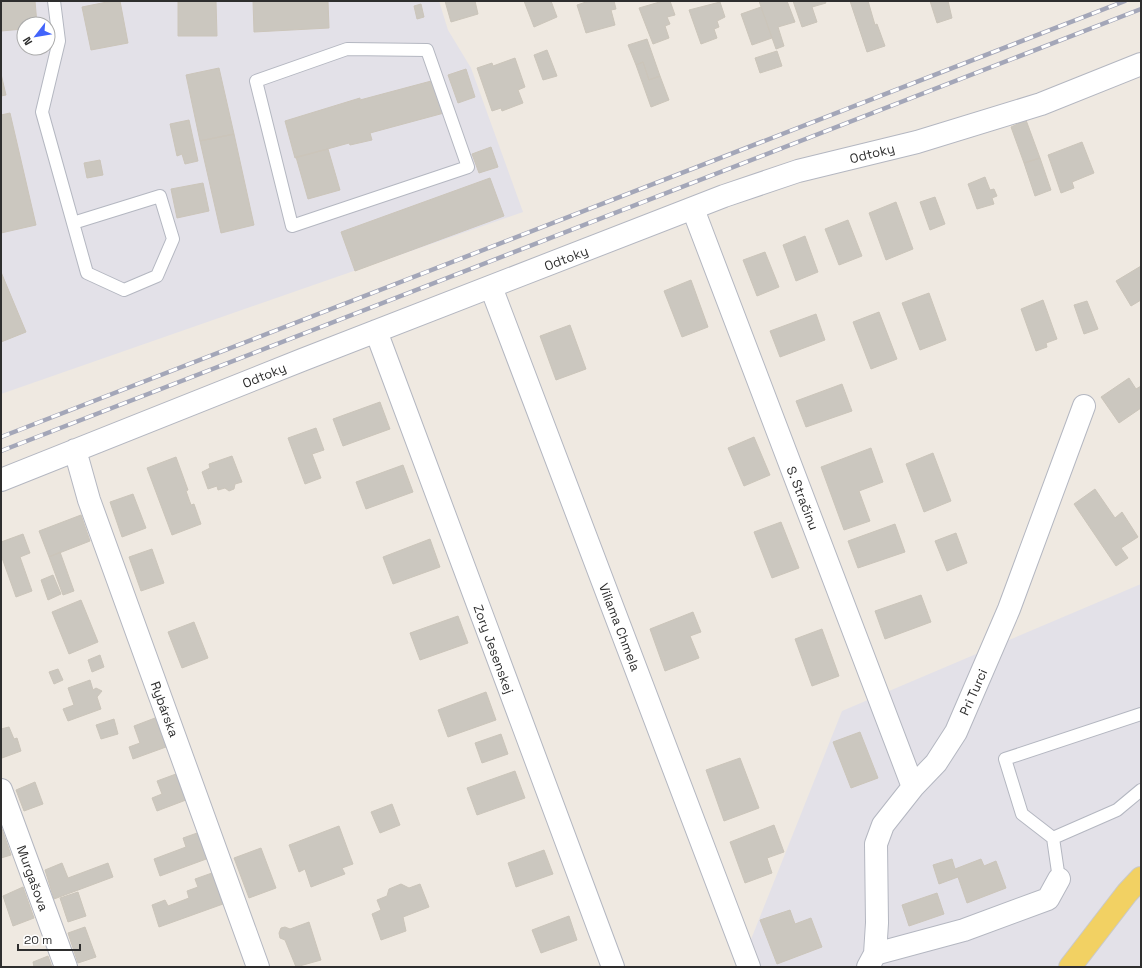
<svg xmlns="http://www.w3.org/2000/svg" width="1142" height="968" font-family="'Space Grotesk',sans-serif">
  <rect width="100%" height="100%" fill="#efe9e1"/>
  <!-- industrial -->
  <path fill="#e3e1e8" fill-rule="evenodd" d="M1,1H439L448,30L471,68L523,212L1,394ZM24,24H48V48H24Z
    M1141,584V967H740L842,711Z"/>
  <!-- building -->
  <path fill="#cbc7bf" stroke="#cbc5ba" d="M1,1H35L37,24H24V29L1,31Z
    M112,1H120L128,43L91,50L82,7Z
    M178,1H216L217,36H178Z
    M253,1H328L329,28L254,32Z
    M445,1H475L478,14L451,22Z
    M524,1H551L557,17L534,27Z
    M589,1H614L616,9L611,10L615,25L586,33L577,5Z
    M663,1H670L675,15L667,17L670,24L665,26L669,38L653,44L639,8Z
    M759,1H787L795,22L778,27L784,46L776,49Z
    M793,1H825L826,3L812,7L817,22L802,27Z
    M850,1H868L875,25L877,24L885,46L867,52Z
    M930,1H948L952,18L937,23Z
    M720,2L725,17L717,21L719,27L714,29L717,38L701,44L689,10Z
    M421,4L424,17L417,19L414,6Z
    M761,7L772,38L752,45L741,14Z
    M647,39L660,76L649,80L643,62L636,65L628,45Z
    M547,50L557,76L543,80L534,55Z
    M777,51L782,66L760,73L755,58Z
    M515,58L525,87L518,90L523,103L502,111L501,108L492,111L477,68L492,63L493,66Z
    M643,62L649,80L660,76L669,100L651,107L636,65Z
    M219,68L234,134L200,141L186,75Z
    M466,69L475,97L458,103L448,75Z
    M1,74L6,95L1,96Z
    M435,80L444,113L370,133L372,140L350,145L349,143L295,158L285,121L360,98V100Z
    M10,113L36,225L1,233V115Z
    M189,120L198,161L185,164L182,154L177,156L170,124Z
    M1026,120L1040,158L1024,163L1011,127Z
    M234,134L254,225L221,233L200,141Z
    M1082,142L1094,173L1072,182L1074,188L1061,193L1048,155Z
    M491,147L498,167L479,173L472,154Z
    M328,149L340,190L308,199L296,157Z
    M1040,158L1051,190L1035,196L1024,163Z
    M100,160L103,175L87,178L84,163Z
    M985,177L990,190L994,189L997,196L992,198L994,204L977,209L968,184Z
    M490,178L504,216L355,271L341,232Z
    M203,183L209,211L177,218L171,189Z
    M935,197L945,224L930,230L920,202Z
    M896,202L913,249L886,260L869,213Z
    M848,220L862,256L839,265L825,229Z
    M805,236L818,272L796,281L783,245Z
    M765,252L779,287L757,296L743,260Z
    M1141,266V300L1131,306L1116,281Z
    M1,272L26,332L1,342Z
    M691,280L708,327L682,337L664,291Z
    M929,293L946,340L920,350L902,303Z
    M1043,300L1057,339L1046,343L1047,347L1036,351L1021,309Z
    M1087,301L1098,329L1084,334L1074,305Z
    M879,312L897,359L871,369L853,322Z
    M816,314L825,340L780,357L770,331Z
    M570,325L586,369L556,380L540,336Z
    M1129,378L1136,389L1141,386V408L1119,423L1101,397Z
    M842,384L852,411L806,427L796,401Z
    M380,402L390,429L343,446L333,419Z
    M316,428L324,450L312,454L321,478L305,484L288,438Z
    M754,437L770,475L744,486L728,448Z
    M871,448L883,482L859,491L870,521L844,530L821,467Z
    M933,453L951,501L924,512L906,464Z
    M232,456L242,482L235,484L234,489L229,491L225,488L218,490L217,486L208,489L202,472L210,468L209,464Z
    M176,457L188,490L186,491L191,505L194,504L201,524L172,535L147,468Z
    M403,465L413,492L366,509L356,482Z
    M1095,489L1115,518L1122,512L1138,537L1121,548L1128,558L1116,566L1074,504Z
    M133,494L146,528L122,537L110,502Z
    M81,515L90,541L49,557L39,531Z
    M781,522L799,568L772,578L754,532Z
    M895,524L905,552L858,568L848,541Z
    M956,533L967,563L947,571L935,541Z
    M23,534L30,553L20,557L32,591L16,597L1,555V542Z
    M430,539L440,567L393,584L383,557Z
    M152,549L164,583L141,591L129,557Z
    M60,552L74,591L63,595L49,557Z
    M53,575L61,594L48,600L41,580Z
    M921,595L931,622L885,639L875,611Z
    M81,600L98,642L69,654L52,612Z
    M693,612L701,632L690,636L699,658L665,671L650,629Z
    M458,616L468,643L420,660L410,633Z
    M194,622L208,658L182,668L168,632Z
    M822,629L839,676L812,686L795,639Z
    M100,655L104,667L92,672L88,660Z
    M58,669L63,680L54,684L49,672Z
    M90,680L93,690L96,688L102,691L97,697L101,709L68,721L63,709L74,705L68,688Z
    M486,692L496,720L448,737L438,710Z
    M155,718L166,747L133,759L129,747L140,743L134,726Z
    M114,719L118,734L101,739L96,725Z
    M9,727L14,739L17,738L21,751L2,758L1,729Z
    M860,732L878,778L851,788L833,742Z
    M501,734L508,754L482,763L475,743Z
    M740,758L759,808L724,821L706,770Z
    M515,771L525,798L477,815L467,788Z
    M176,774L186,800L157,811L152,798L162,794L157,781Z
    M35,782L43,804L24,811L16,790Z
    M392,804L400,825L380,833L371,812Z
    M774,825L784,852L767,858L772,873L745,883L730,842Z
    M339,826L353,864L342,868L345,874L311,887L305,869L299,872L289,845Z
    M2,829L11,855L1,858V829Z
    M200,832L209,858L160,876L154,859L186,847L183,838Z
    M261,848L276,888L249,898L234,858Z
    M544,850L553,874L516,887L508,863Z
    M952,859L955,869L981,859L984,866L996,861L1006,888L967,903L958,877L939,884L933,865Z
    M62,863L68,878L108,863L113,877L54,899L45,870Z
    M212,873L223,904L159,927L152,905L165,900L168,906L189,898L187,891L198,887L195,879Z
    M401,884L409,888L420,884L429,907L403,917L406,931L381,940L372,914L381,910L377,900L387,896L389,889Z
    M23,887L34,918L13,926L3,896Z
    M78,892L86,916L68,922L60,898Z
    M937,893L944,914L909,926L902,905Z
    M790,910L795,924L811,918L822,947L777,964L760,920Z
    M569,916L577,940L541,953L532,930Z
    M309,922L321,960L296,967L285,940L280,938L279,933L281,928L285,927L290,929Z
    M85,927L96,957L78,963L68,933Z
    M48,956L52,967H34L33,962Z"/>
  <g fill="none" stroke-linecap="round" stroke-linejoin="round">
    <!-- lane casing -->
    <g stroke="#b4b7c1" stroke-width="14">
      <path id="lane" d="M54,1L59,41L42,112L87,273L124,290L157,276L173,239L160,196L73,223
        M347,49L427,50L468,167L292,226L256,81Z
        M1053,838L1117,810L1141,790
        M1059,879L1053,838L1022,814L1005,759L1141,714"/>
    </g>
    <!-- street casing -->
    <g stroke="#b4b7c1" stroke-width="24">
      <path id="street" d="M693,209L913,787
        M491,287L749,967
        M376,331L613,967
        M75,450L89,500L258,967
        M1,480L302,360L724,196L798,171L917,142L1041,104L1141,64
        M1,790L66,967
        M875,954L964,930L1048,899L1059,879
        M868,967L875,954L877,923L876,844L883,825L913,787L936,763L956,732L1009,609L1084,406"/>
    </g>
    <!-- primary casing -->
    <g stroke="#c9c9c9" stroke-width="24">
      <path id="primary" d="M1070,967L1127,893L1141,878"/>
    </g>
    <!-- lane -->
    <use href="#lane" stroke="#fff" stroke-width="12"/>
    <!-- street -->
    <use href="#street" stroke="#fff" stroke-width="22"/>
    <!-- primary -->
    <use href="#primary" stroke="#f2d163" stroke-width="22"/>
    <!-- rail casing -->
    <g stroke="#a3a6b8" stroke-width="4.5">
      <path id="rail" d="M1,437L1125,1
        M1,451L1141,9"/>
    </g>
    <!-- rail -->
    <use href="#rail" stroke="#fff" stroke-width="3" stroke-dasharray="9" stroke-linecap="butt"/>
  </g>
  <g text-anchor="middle" stroke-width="4" stroke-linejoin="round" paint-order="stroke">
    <!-- street labels -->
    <g font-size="13" fill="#2e2e2e" stroke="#fff">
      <text transform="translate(872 153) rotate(-14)" y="5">Odtoky</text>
      <text transform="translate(566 258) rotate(-21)" y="5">Odtoky</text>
      <text transform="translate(264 375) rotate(-22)" y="5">Odtoky</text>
      <text transform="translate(803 498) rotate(69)" y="5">S. Stračinu</text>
      <text transform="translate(620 627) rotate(69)" y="5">Viliama Chmela</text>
      <text transform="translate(494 649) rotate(70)" y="5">Zory Jesenskej</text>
      <text transform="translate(973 692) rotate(-66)" y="5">Pri Turci</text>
      <text transform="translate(165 709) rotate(70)" y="5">Rybárska</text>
      <text transform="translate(33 878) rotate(70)" y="5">Murgašova</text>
    </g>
  </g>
  <!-- border -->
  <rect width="1142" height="968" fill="none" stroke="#2e2e2e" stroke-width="4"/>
  <!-- north arrow -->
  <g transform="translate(36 36) rotate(239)"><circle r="19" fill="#ffffff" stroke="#ababab"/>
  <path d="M0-3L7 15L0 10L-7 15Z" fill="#4264fb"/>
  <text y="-6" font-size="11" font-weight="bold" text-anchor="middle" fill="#2e2e2e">N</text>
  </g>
  <!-- scale -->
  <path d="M18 944v6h62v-6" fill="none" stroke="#2e2e2e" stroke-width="2"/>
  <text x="24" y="944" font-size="12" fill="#2e2e2e" stroke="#ffffff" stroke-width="3" paint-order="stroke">20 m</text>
</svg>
